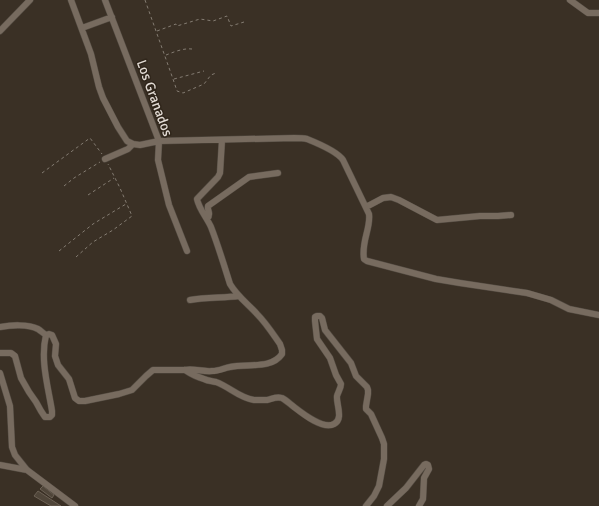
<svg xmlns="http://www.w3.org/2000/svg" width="599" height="506" font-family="Signika,sans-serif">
  <rect width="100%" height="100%" fill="#3a3025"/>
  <!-- building -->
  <path fill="#4f4539" stroke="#6c6155" d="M43,486L54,495L52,498L40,489Z
    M38,491L61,506H51L34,496Z"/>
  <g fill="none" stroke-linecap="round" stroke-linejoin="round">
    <!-- minor casing -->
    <g stroke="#534b42" stroke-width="7">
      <path id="minor" d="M71,0L91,54L99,87L103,98L118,127L127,141L133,144L140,145L159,141L294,138C298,138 303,138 307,139C317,143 337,151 343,160L369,214C371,228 361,242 364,259L367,261L436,279L460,283L527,293L551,300L569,309L599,315
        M105,0L159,141L158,160L169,205L187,251
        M570,0L588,13H599
        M82,28L112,17
        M0,31L30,0
        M105,159L128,149L133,144
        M366,207L383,198L391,197L399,200L437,220L480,216H498L511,215
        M207,219C212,213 207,212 208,206L249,177L278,173
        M190,300C206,297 223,298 239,296
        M0,327C11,325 28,324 38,329C41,331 43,333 46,335
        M0,353H11L15,356L21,378L29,392L36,402L41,411L45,417H50L52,415V411C48,386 40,360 46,335L49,334L52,335L56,344L55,356L58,365L69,379L75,398L79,401H85L119,394L132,390L146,376L153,370H185C193,368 203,372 212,371C219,371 224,368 230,367C246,363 271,370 282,354V350L280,344C273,334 266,323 257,314C248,304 237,296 230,284C224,265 218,245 211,227C207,218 199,209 197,199L218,177L220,173L222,140
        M185,370C191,374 197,377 204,379C208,381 212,381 216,382C230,387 239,398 254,400C258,400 263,400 267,400C272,399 276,396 282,398C286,400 290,404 294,407C303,414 323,430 334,424C344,419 336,404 337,396C338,392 341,388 341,384L336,375L330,358L317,339L315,321V317L317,316H320L322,318L325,330L351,363L356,376L367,387L368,390V394L366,406V409L371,414L382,438L384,444V459L379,486L374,496L366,506
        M0,373L10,406L12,447L15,455L27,470L75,506
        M0,465L27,470
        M387,506L406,488L424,465L426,464L428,465L429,469L424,478L423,499L419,506"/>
    </g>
    <!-- path -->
    <path stroke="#847c72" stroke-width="1" stroke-dasharray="3 3" stroke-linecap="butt" d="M145,0L173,79L177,91L183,93L204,84L211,75L216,73
      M157,31L176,24L177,26L200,19L213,21L227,16L231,26L244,22
      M166,55C174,52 183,48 192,49
      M174,79L204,71
      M42,173L90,138L102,154
      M64,186L74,178L100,162
      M88,195L114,178
      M59,251L93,224L126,204
      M76,257L93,242L113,230L132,216L120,188L108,164"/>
    <!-- minor -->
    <use href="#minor" stroke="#776b5f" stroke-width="6"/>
  </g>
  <g text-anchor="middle" stroke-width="3" stroke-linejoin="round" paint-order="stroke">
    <!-- street labels -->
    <g font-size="14" fill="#e3dcd5" stroke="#30261b">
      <text transform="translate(155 98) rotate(70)" y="5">Los Granados</text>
    </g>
  </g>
</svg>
